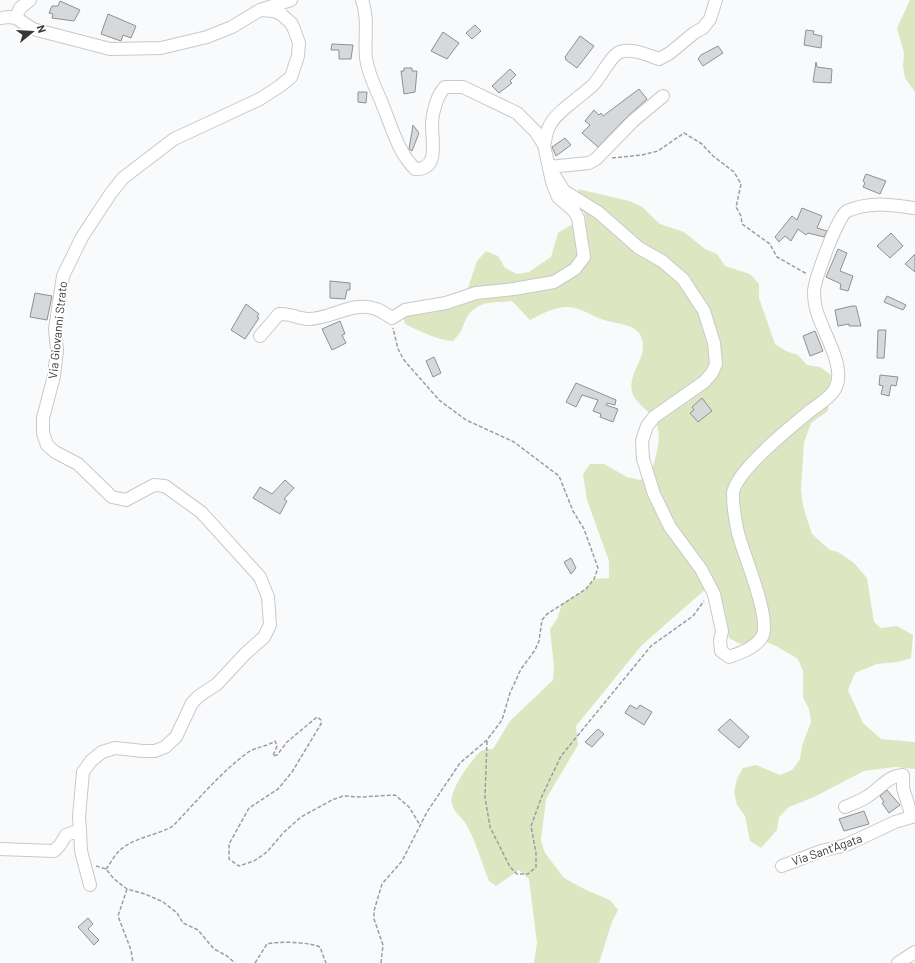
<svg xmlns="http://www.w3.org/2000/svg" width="915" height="963" font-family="Barlow,sans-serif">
  <rect width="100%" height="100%" fill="#f9fafc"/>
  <!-- green -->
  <path fill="#dce7c1" d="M910,0H915V92L905,78L903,66L904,53L897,28Z
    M578,189L629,201L641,206L660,224L684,232L705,249L717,254L725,266L750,274L759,284V298L775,344L786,351L798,355L807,365L820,367L831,375L828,411L811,423L804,443L801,489L803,506L812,534L830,550L838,552L854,563L867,578L874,622L881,628L897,626L913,635L911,658L898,662L877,664L855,673L848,690L863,723L881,739L915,742V769L895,767L864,771L814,797L789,807L779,817L777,830L761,848L750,841L745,816L737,805L734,792L737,779L743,768L756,765L780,775L792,770L800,759L802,746L811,722L809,709L803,697V671L798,659L776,646L764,641L740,644L729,638L721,601L707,588L642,645L576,726L578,745L546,799L541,840L545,853L564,878L586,890L610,900L618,910L612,922L599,963H534L537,943L529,879L519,870L496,886L489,881C481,862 476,841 466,824C461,816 454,813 452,804C448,791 472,759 481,751C484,749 489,749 493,749L510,721L553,680L554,667L550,629L557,619L562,604L586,589L594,579L609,578V561L587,500L583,474L590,464H604L627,477L640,480L651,473C655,459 663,437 656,423C655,419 651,416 649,413C644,408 636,401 633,395C626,375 644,362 643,345C642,323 619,325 604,320C591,316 581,307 567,307C554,307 542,314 530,320L512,301C494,303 478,300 467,317C461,329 464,330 453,341C436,340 420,331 405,324L402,312L464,300L477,261L486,251L498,256L505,268L517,274L529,272L551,257L558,233L569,226L586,220Z"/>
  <!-- building -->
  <path fill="#d7d8da" stroke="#8f9092" d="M60,1L80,10L74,21L52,18L53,14L49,13L52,6H58Z
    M108,14L136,26L131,38L123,35L121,41L101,34Z
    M475,25L481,31L472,39L466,33Z
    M806,30L814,31L813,34L822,36L821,48L804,45Z
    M443,32L459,43L447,59L431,51Z
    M580,36L594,46L577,68L566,60L565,57Z
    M332,44L353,45L351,59H339V50H331Z
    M718,46L723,53L703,66L698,59L701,55Z
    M816,62L817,67L832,69L831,83L813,82Z
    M404,68H412V71H417L415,92L404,94L401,71H404Z
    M510,69L516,75L510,81L512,83L499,93L492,86Z
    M639,89L647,99L628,116L598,147L582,133L590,125L585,121L594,110L599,115L601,113L603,116Z
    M358,92H367L366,103L358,102Z
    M413,125L419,133L412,151L409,149Z
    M565,138L571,145L556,156L552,147Z
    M866,174L886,181L880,194L863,187L865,183L863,181Z
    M802,208L822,216L817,228L827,231L824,237L808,233L806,235L798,229L791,241L785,236L779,242L775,237L792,216L797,220Z
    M891,233L903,246L890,258L877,246Z
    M838,249L847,253L840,271L853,276L848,291L840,289L841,284L826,277Z
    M915,254V272L905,264Z
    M330,281L350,283V290H347L345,299L330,298Z
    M35,293L52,296L47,320L30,317Z
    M887,296L906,305L903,310L884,302Z
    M246,304L259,314L257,317L259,318L245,339L231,330Z
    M852,306H856L861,326H849V324L838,326L835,310Z
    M340,321L345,334L342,335L346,343L332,350L322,329Z
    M878,330H886L884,358H877Z
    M815,331L823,351L810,356L803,336Z
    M434,357L441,373L433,377L426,361Z
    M880,375L898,377L896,386L891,385L889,396L881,394L883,386L879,385Z
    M576,383L616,400L615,405L607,403L606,405L618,409L613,422L600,417L601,414L593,411L598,400L582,395L576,407L566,402Z
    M702,398L712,411L698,422L690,413L694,410L692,407Z
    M285,480L294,488L284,499L287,501L280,514L253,498L260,487L272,494Z
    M571,558L576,568L571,574L564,562Z
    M630,705L637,709L640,705L652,712L644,725L625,713Z
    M730,719L749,737L739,748L718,730Z
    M598,729L604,734L592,747L585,742Z
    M887,790L900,805L889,813L882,803L884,802L880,796Z
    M864,811L869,824L844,831L839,819Z
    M88,918L93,924L88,929L99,940L94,945L78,927Z"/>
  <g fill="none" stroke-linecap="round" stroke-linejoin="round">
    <!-- minor casing -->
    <g stroke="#c7c9cb" stroke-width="14">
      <path id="minor" d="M0,18L9,17L16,18L33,29L110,49L161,48L207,37L232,27L260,10L291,0
        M16,18L20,8L30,0
        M544,145C546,139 546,132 549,127C555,112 582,96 593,85C601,77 611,55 620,52C633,48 647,55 659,59L670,53L694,33L703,28L710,19L716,0
        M549,167L564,191L598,212L639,248L662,261L683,279L704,311L714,343L716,364L712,373L704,382L654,417L647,426L642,441L643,459L654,494L670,527L701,569L714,594L722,631L720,640L721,651L729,657C740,653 755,648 762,637C772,620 743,553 738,533C735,520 733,507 733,494C734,472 793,425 810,411C818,405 830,398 835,389C847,368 823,333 817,312C815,306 814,296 814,291C815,279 838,215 847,211C870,201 891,205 915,208
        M549,167L589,163L596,159L633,121L663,96
        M260,336L279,314C289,313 297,318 307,319C330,320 353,300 376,309C382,311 387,315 392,318L405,310L446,303L476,293L514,289L554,282L575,269L584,257L578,218L574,211L558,197L552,182L544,145L536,132L517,113L463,87H445C437,95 433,111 432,122C431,138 441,170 415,169C397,151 391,124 381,101C375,86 368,74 366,58C364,39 369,19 362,0
        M845,807C852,804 861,801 868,796C881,788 887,776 903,775V788L912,817
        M80,830L81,851L90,885
        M0,849L54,851L60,845L66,835L80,830L79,817L83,772L91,761L102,752L115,748L143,751H155L165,747L176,737L192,703L199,696L217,684L245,654L264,637L270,625L268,597L260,577L201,512L165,486L154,485L126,500L112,497L78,464L55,452L47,445L43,433V418L54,376L57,350L55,329L63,276L82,237L111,193L123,178L174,139L260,99L280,86L291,77L298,56L299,43L294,29L291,23L281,14L274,11L260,10
        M782,866L821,851L846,845L895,822L915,816
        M898,963L915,952"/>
    </g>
    <!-- path -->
    <path stroke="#9d9d9f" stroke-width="1.5" stroke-dasharray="4 2" stroke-linecap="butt" d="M612,158L642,155L658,151L684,133L702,144L713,156L734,172L741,184L736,207L741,216L742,224L770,244L777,257L807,274
      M487,741L485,797L490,827L510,867L517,874H528L536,867V853L531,826L542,796L561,756L651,646L693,616L704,601
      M96,866L106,869L114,879L127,889L145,894L163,902L177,913L183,923L198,930L214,949L227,956L235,963
      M106,869C110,864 114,856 119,851C134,837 156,836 173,826C197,801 219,774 247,753C255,747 266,747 275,741L277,746L273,756L277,755L287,742L317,717L321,720V724L292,772L278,789L249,808L229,844V859L239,866L254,861L267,852L284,832L301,817L332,800L343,796L361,797L395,795L409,807L420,825
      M127,889L118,916L131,950L133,963
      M255,963L267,944C278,941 310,942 320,947L326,963
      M381,963L383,945L374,919V911L382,884L402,861L427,812L460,763L487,740L502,720L510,693L521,669L535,650L539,641L542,620L547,614L586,589L594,579L598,568L584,529L573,511L559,476L514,442L466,420L439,400L404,360L398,349L393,328"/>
    <!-- minor -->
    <use href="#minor" stroke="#fff" stroke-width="12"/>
  </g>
  <g text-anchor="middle" stroke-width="4" stroke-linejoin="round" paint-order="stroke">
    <!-- street labels -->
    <g font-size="12" fill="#383839" stroke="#fff">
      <text transform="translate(58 330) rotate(-84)" y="4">Via Giovanni Strato</text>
      <text transform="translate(827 850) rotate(-19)" y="4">Via Sant'Agata</text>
    </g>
  </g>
  <!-- north arrow -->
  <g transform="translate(32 32) rotate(72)" stroke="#ffffff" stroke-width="3" paint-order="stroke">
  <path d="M0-3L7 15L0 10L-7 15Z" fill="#383839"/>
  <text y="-6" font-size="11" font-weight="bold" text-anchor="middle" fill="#383839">N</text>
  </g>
</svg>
